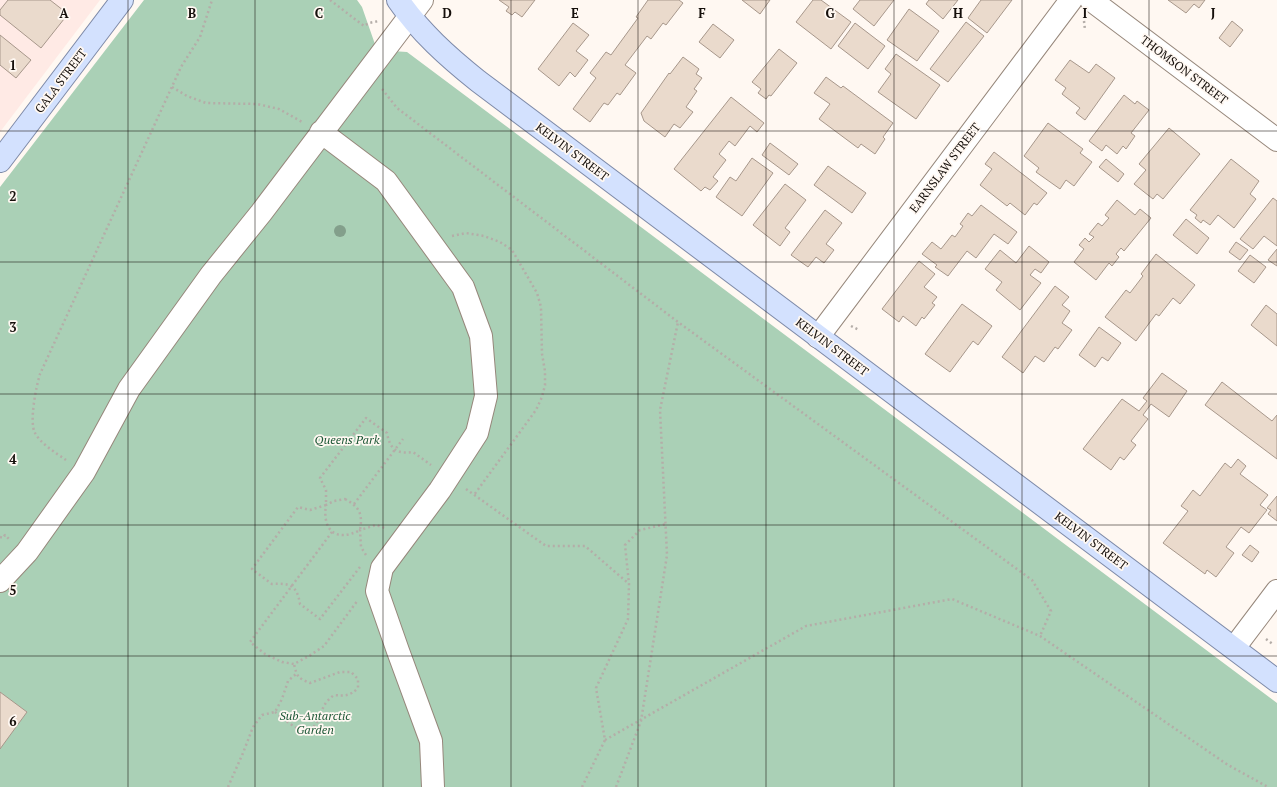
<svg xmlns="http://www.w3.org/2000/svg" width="1277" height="787" font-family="'PT Serif',serif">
  <rect width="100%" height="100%" fill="#fff8f2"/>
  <!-- commercial -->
  <path fill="#ffeae5" d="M0,0H100L0,132Z"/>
  <!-- green -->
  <path fill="#aad0b6" d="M144,0H357L362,7L377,50L407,52L1277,703V787H0V187Z"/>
  <!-- building -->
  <path fill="#eadacc" stroke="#a7978b" d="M8,0H50L68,14L41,48L0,15V10Z
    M499,0H535L522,17L515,12L512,15L506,11L509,7Z
    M648,0H679L683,3L666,25L663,23L651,39L647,36L625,65L636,73L620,95L617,93L608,105L604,103L590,122L573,109L596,78L590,73L606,52L611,55L638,18L636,17Z
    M742,0H770L760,14Z
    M813,0H821L851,22L831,49L796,22Z
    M860,0H894L874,26L853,9Z
    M929,0H958L943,19L926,4Z
    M981,0H1012L987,33L968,18Z
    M1168,0H1205L1199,8L1194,4L1186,13Z
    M909,9L939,31L917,61L887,40Z
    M1232,21L1243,30L1230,47L1219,38Z
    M966,22L984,36L948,82L930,69Z
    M573,23L589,35L576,51L588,60L575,77L570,72L559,86L538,69Z
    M855,23L885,46L868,69L838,46Z
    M713,24L734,40L720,58L699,42Z
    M0,35L31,60L16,78L0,65Z
    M779,49L797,63L771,96L769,95L766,99L758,93L761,89L752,82Z
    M896,54L940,85L916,119L878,92L891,74L885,69Z
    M683,57L699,69L696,74L702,78L694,89L697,91L686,107L693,112L680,128L674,124L665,137L644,121L641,113L669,73L670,74Z
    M1070,60L1089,73L1096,64L1115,78L1085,120L1076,113L1080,108L1062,94L1066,88L1055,80Z
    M826,77L841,88L843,86L893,123L883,137L885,139L875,154L861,144L858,148L819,119L830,104L814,93Z
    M1124,95L1135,104L1137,101L1149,110L1131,133L1135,136L1126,149L1123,146L1117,154L1106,145L1102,151L1089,141Z
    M731,97L764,123L757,132L750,126L735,146L729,141L719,154L726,160L713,177L718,181L710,190L705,187L701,191L674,169Z
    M1048,123L1083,149L1080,153L1092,162L1074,186L1066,180L1060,189L1036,172L1039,168L1024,156Z
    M1169,128L1200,154L1163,199L1157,194L1153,199L1134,184L1146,170L1139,164Z
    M770,143L798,164L789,175L762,155Z
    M994,152L1047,193L1037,205L1034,203L1025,215L1010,203L1007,206L980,185L992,169L985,164Z
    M752,158L773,173L742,216L716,197L730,177L736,181Z
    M1106,159L1124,174L1118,182L1099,167Z
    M1231,159L1259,181L1250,194L1256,199L1234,228L1218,215L1210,225L1203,220L1201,223L1195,218L1197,215L1190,210Z
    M828,166L866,193L852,213L814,185Z
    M785,184L806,200L785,228L790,232L780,246L753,225Z
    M1273,198L1277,201V246L1264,236L1253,249L1240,239Z
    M1117,200L1135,215L1140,209L1151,218L1124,251L1121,248L1116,254L1119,257L1112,266L1109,263L1096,280L1074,262L1084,249L1079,245L1085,238L1089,242L1094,237L1089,234L1098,223L1102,226L1109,218L1105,215Z
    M981,205L1017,232L1008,244L994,234L976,258L967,251L948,276L935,267L937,265L922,254L932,242L941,249L952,235L955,237L963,226L960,224L968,213L972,216Z
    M825,210L842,223L826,244L834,250L824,263L816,257L808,267L791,255Z
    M1186,219L1209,238L1197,254L1173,235Z
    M1236,242L1248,250L1240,260L1229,252Z
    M1029,246L1049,262L1041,273L1035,269L1030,275L1041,283L1020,310L996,290L1002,282L985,269L1000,250L1016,263Z
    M1277,249V266L1268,260Z
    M1156,254L1195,285L1180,304L1173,298L1159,316L1156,314L1136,341L1105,317L1126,290L1130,293L1143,276L1141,274Z
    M1250,255L1266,267L1254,283L1238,271Z
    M919,261L935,274L924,287L937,297L932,303L935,305L924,319L922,317L916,326L903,316L899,322L882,309Z
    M1055,286L1069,297L1062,305L1070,311L1062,323L1072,330L1058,349L1055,347L1044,362L1035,356L1023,373L1002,357Z
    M962,304L992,326L978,345L973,341L950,372L925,354Z
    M1266,305L1277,314V346L1251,325Z
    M1099,327L1121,343L1108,361L1102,357L1095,367L1079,355Z
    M1162,373L1187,391L1169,417L1151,404L1143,415L1148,419L1131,441L1136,445L1124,460L1120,457L1111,470L1083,449L1122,399L1139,411L1147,401L1143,398Z
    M1222,382L1272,421L1277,415V459L1205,405Z
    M1238,459L1246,466L1240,474L1268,495L1260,505L1267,510L1249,533L1241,527L1226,547L1234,553L1216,577L1207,570L1205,574L1163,543L1188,511L1181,506L1193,490L1200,496L1225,463L1231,468Z
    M1277,496V521L1268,514L1271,510L1267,508Z
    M1250,545L1259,552L1252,562L1242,555Z
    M0,692L27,712L0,749Z"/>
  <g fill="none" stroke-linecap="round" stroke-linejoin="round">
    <!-- minor casing -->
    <g stroke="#96877b" stroke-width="24">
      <path id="minor" d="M1091,0L1277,140
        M321,132L386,181L463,287L481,336L486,396L477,433L440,490L382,568L377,591L398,651L431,741L433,787
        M818,337L1071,0
        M0,581L27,552L84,472L129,389L211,275L261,213L422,0
        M1234,648L1277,591"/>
    </g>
    <!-- major casing -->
    <g stroke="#7e8aa8" stroke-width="24">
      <path id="major" d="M398,0C420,32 448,57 478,81L1277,681
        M0,161L122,0"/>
    </g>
    <!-- path -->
    <path stroke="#b4ada8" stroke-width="2.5" stroke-dasharray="2 3" stroke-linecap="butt" d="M330,0L364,26L369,23L379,21
      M1084,21L1085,30
      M172,87L187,96L206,103L257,104L279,109L304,123
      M382,89L397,108L678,322L1032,580L1051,611L1040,636
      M452,236L466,233L484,236L500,242L512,250L537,293L541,307L542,354L545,371V385L542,397L536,410L474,495
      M851,326L859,330
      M66,460C56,453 41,444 35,433C29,422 36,387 40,374L181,67L200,37L212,0
      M466,489L546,546H585L628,583
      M345,499C359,507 363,513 360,530C336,543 322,530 326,505L334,501Z
      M354,504L403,439
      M332,532L250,642L265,654L282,662L294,664L309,656L324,646L358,600
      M0,537L3,538L5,535L10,540
      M366,555L361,547L360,530L376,525L385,528
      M360,567L320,619L300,604C297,585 290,583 272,584L252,569L298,507L310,510L326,505V490L320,478L366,418L387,433C390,450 397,454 413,452L431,465
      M1266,639L1274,645
      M275,712C286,720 306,742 317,722C323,710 322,704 334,695C345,696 350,696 358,688V679L351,672H340L310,683C298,678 297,677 294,664
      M605,740L806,626L952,599L1040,636L1228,765L1268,787
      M228,787L243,753L253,727L262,715L275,712L282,699L288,681L296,674
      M582,787L605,740L596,688L628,619L629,584L625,545L640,530L666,524
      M616,787L641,721L667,555L660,410L678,322"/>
    <!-- minor -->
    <use href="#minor" stroke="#fff" stroke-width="22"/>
    <!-- major -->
    <use href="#major" stroke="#d3e1fe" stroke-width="22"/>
  </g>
  <!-- trees -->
  <circle fill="#839f8b" cx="340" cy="231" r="6"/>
  <!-- grid -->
  <path fill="none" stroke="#150f0b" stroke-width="1" stroke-opacity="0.55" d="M128,0V787M255,0V787M383,0V787M511,0V787M638,0V787M766,0V787M894,0V787M1022,0V787M1149,0V787M0,131H1277M0,262H1277M0,394H1277M0,525H1277M0,656H1277"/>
  <g text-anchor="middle" stroke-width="3.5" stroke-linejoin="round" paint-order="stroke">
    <!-- street labels -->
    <g font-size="12" fill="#150f0b" stroke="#fff8f2">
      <text transform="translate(1184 70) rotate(37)" y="4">THOMSON STREET</text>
      <text transform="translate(61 81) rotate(-53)" y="4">GALA STREET</text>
      <text transform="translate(572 152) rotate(37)" y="4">KELVIN STREET</text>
      <text transform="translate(945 168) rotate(-53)" y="4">EARNSLAW STREET</text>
      <text transform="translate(832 347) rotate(37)" y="4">KELVIN STREET</text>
      <text transform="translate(1091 541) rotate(37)" y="4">KELVIN STREET</text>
    </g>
    <!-- park labels -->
    <g font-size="12" font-style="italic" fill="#1d5736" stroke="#fff8f2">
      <text x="347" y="444">Queens Park</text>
      <text x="315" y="720">Sub-Antarctic<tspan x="315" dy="14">Garden</tspan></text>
    </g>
  </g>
  <g font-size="13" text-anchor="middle" font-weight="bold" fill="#150f0b" stroke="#fff8f2" stroke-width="3.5" stroke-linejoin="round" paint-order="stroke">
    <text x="64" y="18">A</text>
    <text x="192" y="18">B</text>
    <text x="319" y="18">C</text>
    <text x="447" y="18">D</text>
    <text x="575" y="18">E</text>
    <text x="702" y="18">F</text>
    <text x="830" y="18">G</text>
    <text x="958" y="18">H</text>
    <text x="1085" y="18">I</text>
    <text x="1213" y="18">J</text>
    <text x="13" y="70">1</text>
    <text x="13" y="201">2</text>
    <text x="13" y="332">3</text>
    <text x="13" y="464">4</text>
    <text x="13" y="595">5</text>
    <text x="13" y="726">6</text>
  </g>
</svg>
